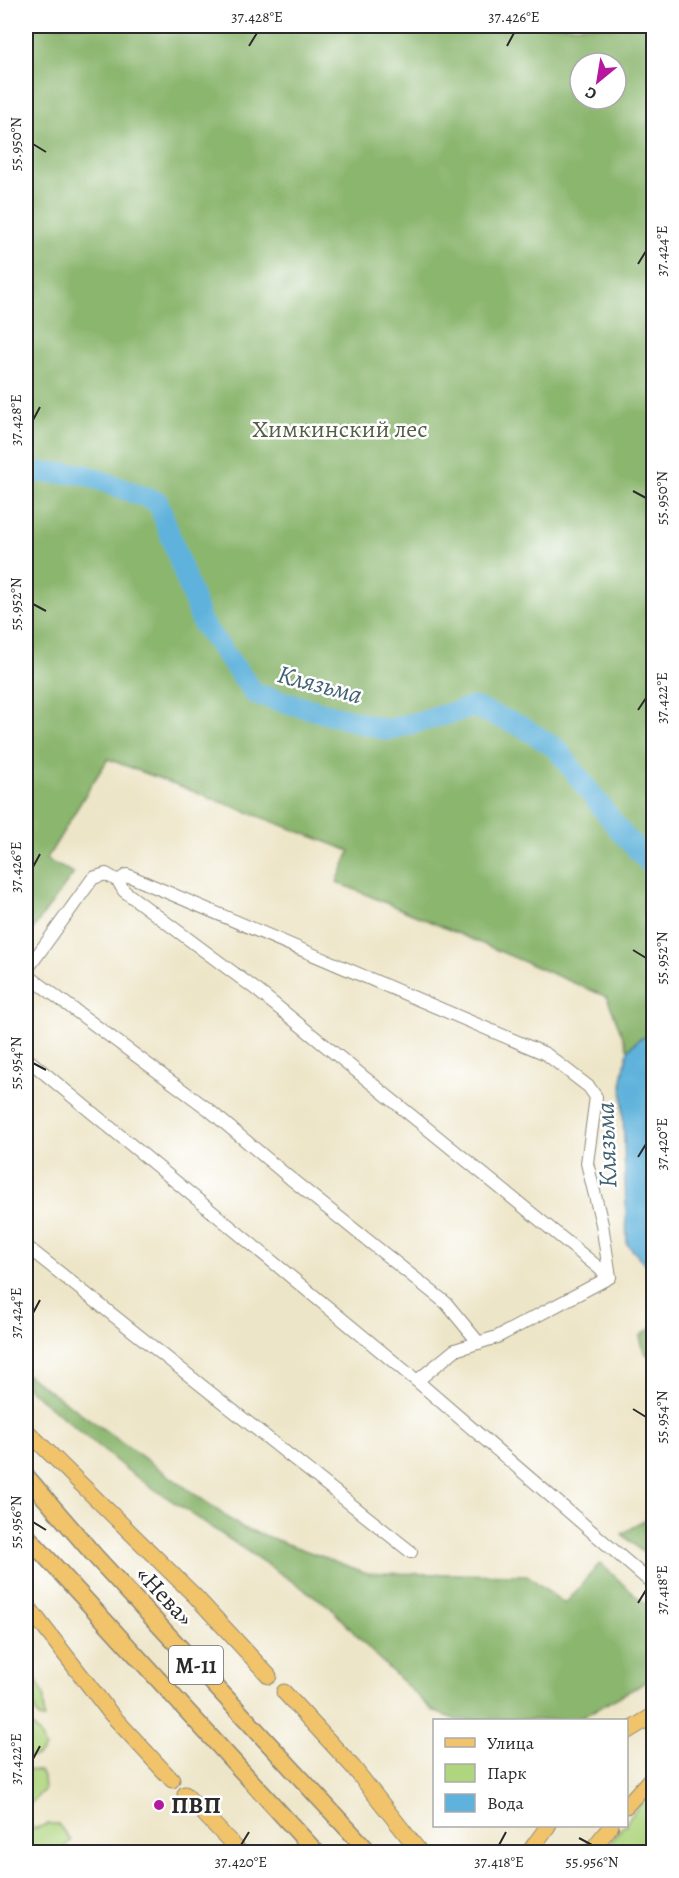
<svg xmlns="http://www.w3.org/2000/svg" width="679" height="1878" font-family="Alegreya,serif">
  <rect width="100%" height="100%" fill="#fff"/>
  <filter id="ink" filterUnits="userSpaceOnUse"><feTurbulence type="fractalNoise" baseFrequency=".0167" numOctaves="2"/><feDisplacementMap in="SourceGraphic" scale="12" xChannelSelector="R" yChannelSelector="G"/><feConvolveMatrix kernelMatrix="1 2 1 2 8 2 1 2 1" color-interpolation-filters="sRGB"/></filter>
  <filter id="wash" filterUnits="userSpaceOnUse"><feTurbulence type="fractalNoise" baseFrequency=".008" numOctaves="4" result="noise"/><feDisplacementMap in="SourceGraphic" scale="24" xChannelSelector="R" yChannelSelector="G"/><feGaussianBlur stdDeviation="1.35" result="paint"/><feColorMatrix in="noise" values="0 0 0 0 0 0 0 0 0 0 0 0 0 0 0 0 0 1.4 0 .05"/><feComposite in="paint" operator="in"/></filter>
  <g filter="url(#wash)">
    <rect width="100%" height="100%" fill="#ede5c7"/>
    <!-- green -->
    <path fill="#afd57f" stroke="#6d8055" stroke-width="1.5" d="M653,1069V1235L649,1210V1107Z
      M26,1659L44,1695V1719L39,1718L33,1707L26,1698Z
      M26,1718L40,1735L45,1748C40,1757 35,1757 26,1757Z
      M26,1770L40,1771L43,1777L44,1790L29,1805L26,1802Z
      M653,1789V1852H603L623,1826H626L627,1821Z
      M26,1821L33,1829L48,1824H58L71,1841L59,1852H30L26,1848Z"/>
    <!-- forest -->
    <path fill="#8bb66e" stroke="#5b704c" stroke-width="1.5" fill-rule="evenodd" d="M26,26H653V1035L639,1039L628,1050L607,997L337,882L350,851L108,759L90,787L46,860L74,873L27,937L26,936ZM580,63H616V99H580Z
      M653,1320L654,1359H653L644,1352L640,1336L653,1327Z
      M26,1374L241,1527L367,1573L527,1575L565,1604L600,1563L653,1611V1678L577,1720H456L433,1711L374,1654L329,1606L132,1474L26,1387Z
      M653,1515V1561L622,1534Z"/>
    <!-- water -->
    <path fill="#5fb2db" stroke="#456e83" stroke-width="1.5" d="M653,1035V1069L649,1107V1210L653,1235V1270L645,1264L627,1244L622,1079L628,1050L639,1039Z"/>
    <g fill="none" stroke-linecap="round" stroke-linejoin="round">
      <!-- river -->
      <path stroke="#5fb2db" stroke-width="21" d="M26,472L83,474L158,502L202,623L255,694L387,730L474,707L523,727L557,749L620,831L654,868"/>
    </g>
  </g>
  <g filter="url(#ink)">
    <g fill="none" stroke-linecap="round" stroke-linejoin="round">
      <!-- minor casing -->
      <g stroke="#8c8879" stroke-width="14">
        <path id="minor" d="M127,875L546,1054L589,1087L596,1097L587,1163L602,1224L610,1277L258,991L124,891L118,881Z
          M26,971L93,878L106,874L118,881
          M26,974L208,1109L291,1179L446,1303L479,1343
          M26,1058L417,1381L654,1585
          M26,1246L411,1552
          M417,1381L455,1350L497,1337L610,1277"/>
      </g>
      <!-- major casing -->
      <g stroke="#8c8879" stroke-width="17">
        <path id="major" d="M26,1430L195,1596L269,1676
          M26,1604L111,1714L172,1780
          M284,1692L353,1767L420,1852
          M626,1732L654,1715
          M185,1794L240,1852
          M626,1806L654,1775
          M529,1852L548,1826
          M590,1852L611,1826"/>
      </g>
      <!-- highway casing -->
      <g stroke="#8c8879" stroke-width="19">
        <path id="highway" d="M26,1476L95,1556L369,1852
          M26,1535L316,1852"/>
      </g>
      <!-- minor -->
      <use href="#minor" stroke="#fff" stroke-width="12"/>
      <!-- major -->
      <use href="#major" stroke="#f1c36a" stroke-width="15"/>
      <!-- highway -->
      <use href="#highway" stroke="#f1c36a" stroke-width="16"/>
    </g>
  </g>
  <!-- ticks -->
  <path fill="none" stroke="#2b2b2b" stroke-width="2" d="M249,46L257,33M507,46L514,33M33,144L46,152M638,264L646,251M33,420L40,407M633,491L646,498M33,604L46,611M638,710L646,698M33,867L40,854M633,950L646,958M33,1063L46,1070M638,1157L646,1144M33,1313L40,1300M633,1409L646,1417M33,1522L46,1530M638,1603L646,1590M33,1759L40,1746M579,1838L592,1845M241,1845L249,1832M499,1845L506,1832"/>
  <!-- markers -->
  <circle fill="#b5179e" stroke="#fff" stroke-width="2" cx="159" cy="1805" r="6"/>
  <g text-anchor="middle" stroke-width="5" stroke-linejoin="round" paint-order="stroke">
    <!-- shield labels -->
    <rect fill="#fff" stroke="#6b6b6b" stroke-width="1.5" x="169" y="1646" width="54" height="38" rx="4.5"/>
    <g font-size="22" font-weight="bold" fill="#2b2b2b">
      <text x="196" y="1673">М-11</text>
    </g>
    <!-- park labels -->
    <g font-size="24" fill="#535e44" stroke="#fff">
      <text x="340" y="437">Химкинский лес</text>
    </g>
    <!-- street labels -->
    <g font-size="24" fill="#2b2b2b" stroke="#fff">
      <text transform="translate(165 1596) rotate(47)" y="8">«Нева»</text>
    </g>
    <!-- poi labels -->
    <g font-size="24" font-weight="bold" fill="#2b2b2b" stroke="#fff" text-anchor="start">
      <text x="171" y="1813">ПВП</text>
    </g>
    <!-- water labels -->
    <g font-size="26" font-style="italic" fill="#406171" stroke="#fff">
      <text transform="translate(320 684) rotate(15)" y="9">Клязьма</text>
      <text transform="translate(606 1145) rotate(-92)" y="9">Клязьма</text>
    </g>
  </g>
  <!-- margin -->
  <rect width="679" height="1878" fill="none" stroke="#fff" stroke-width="66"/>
  <!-- legend -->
  <rect x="433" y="1719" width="195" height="108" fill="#ffffff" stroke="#aaaaaa" stroke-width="1.5"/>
  <rect x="445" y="1738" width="30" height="9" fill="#f1c36a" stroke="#aaaaaa" stroke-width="1.5"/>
  <text x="487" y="1749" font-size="18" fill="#2b2b2b">Улица</text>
  <rect x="445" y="1764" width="30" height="18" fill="#afd57f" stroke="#aaaaaa" stroke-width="1.5"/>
  <text x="487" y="1779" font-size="18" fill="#2b2b2b">Парк</text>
  <rect x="445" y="1794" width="30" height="18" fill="#5fb2db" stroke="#aaaaaa" stroke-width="1.5"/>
  <text x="487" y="1809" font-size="18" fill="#2b2b2b">Вода</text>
  <!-- north arrow -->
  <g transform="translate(598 81) rotate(210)"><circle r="28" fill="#ffffff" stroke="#aaaaaa" stroke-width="1.5"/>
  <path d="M0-4.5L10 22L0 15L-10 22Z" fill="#b5179e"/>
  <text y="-9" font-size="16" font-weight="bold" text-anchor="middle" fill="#2b2b2b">С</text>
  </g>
  <rect x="33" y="33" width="613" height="1812" fill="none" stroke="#2b2b2b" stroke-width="2"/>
  <g font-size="15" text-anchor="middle" fill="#2b2b2b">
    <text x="257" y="22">37.428°E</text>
    <text x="514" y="22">37.426°E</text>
    <text transform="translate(16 144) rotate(-90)" y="5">55.950°N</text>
    <text transform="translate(662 251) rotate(-90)" y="5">37.424°E</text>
    <text transform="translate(16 420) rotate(-90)" y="5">37.428°E</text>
    <text transform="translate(662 498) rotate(-90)" y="5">55.950°N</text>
    <text transform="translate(16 604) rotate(-90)" y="5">55.952°N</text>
    <text transform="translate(662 698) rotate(-90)" y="5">37.422°E</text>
    <text transform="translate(16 867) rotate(-90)" y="5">37.426°E</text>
    <text transform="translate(662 958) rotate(-90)" y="5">55.952°N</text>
    <text transform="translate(16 1063) rotate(-90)" y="5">55.954°N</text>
    <text transform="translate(662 1144) rotate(-90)" y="5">37.420°E</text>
    <text transform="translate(16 1313) rotate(-90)" y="5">37.424°E</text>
    <text transform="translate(662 1417) rotate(-90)" y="5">55.954°N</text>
    <text transform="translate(16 1522) rotate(-90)" y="5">55.956°N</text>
    <text transform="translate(662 1590) rotate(-90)" y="5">37.418°E</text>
    <text transform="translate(16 1759) rotate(-90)" y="5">37.422°E</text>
    <text x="241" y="1867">37.420°E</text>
    <text x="499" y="1867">37.418°E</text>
    <text x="592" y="1867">55.956°N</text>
  </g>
</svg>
